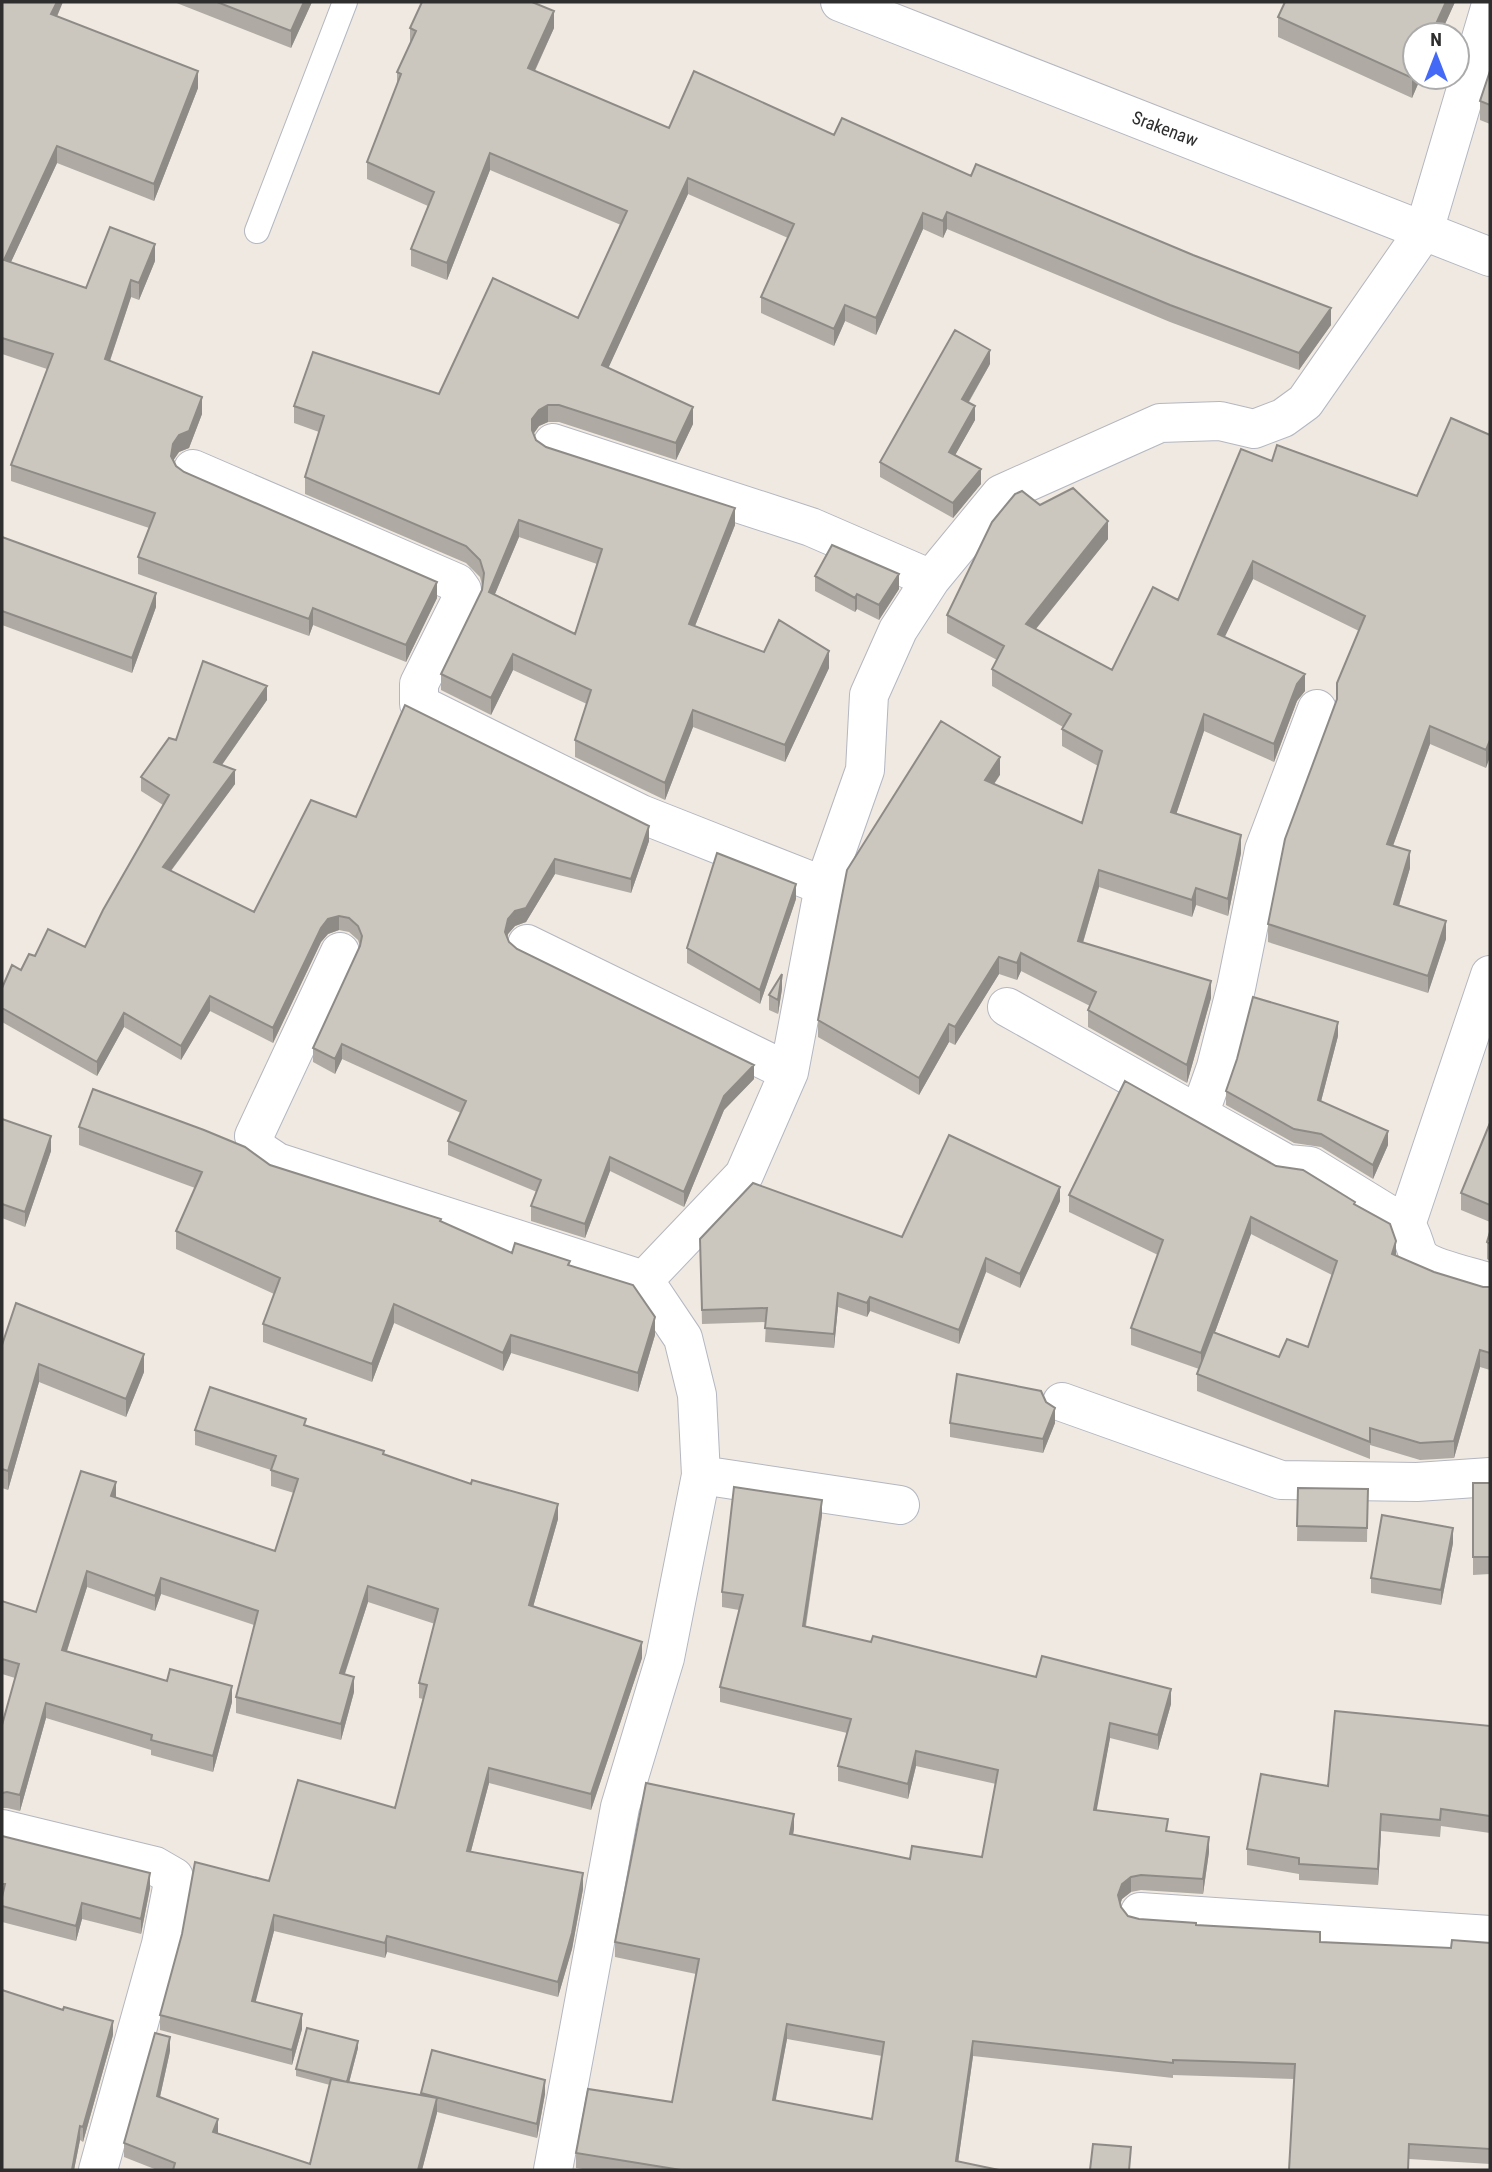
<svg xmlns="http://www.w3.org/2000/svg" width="1492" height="2172" font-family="'Roboto Condensed',sans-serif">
  <rect width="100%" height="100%" fill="#efe9e1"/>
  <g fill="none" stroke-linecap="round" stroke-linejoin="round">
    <!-- service casing -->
    <g stroke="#b4b7c1" stroke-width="26">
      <path id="service" d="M257,231L345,2"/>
    </g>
    <!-- minor casing -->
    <g stroke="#b4b7c1" stroke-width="40">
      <path id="minor" d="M553,443L811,527L931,579
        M193,469L457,583L462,590V598L419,684V704L641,814L824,886
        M527,944L789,1072
        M340,952L254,1136L259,1150L277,1162L644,1280L683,1338L697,1395L701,1475L665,1658L620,1807L553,2170
        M1007,1007L1287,1164L1310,1166L1406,1225C1413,1234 1415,1249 1419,1255C1428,1268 1474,1277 1490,1283
        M1199,1115L1216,1067L1236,988L1264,850L1317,709
        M1406,1225L1490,975
        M644,1280L744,1175L789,1072L824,886L865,770L869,695L898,630L931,579L1001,494L1160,423L1220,421L1254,429L1283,418L1305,402L1424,231L1490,8
        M1062,1402L1281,1480L1417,1482L1490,1477
        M701,1475L900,1505
        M2,1829L155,1866L174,1877L161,1944L98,2170
        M1140,1912L1490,1935"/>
    </g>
    <!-- secondary casing -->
    <g stroke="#b4b7c1" stroke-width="40">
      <path id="secondary" d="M840,2L1490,257"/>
    </g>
    <!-- service -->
    <use href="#service" stroke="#fff" stroke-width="24"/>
    <!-- minor -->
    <use href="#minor" stroke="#fff" stroke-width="38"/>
    <!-- secondary -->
    <use href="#secondary" stroke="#fff" stroke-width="38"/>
  </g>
  <!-- wall -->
  <path fill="#afaba4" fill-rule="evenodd" d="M2,2L57,17L198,88L154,201L57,163L11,262L86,288L155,261L139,300L131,297L110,361L202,414L189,448L179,452L173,460L176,466L184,472L437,598L406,662L313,625L309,636L138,574V557L149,528L11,481V465L47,369L2,354Z
    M174,2H312L291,48Z
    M1455,2L1440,35H1415V77H1421L1412,98L1278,37V17Z
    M410,28H554L535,71L669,128L834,135L971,176L1331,325L1299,370L1170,322L947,229L943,238L923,229L876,335L845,321L834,346L761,313V297L788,238L688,194L608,368L693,424L676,460L559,422H548L539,426L533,434L536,440L546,447L735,525L695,626L764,652L829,668L785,762L693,727L665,800L575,757V740L587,704L513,670L491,715L441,690V674L482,590V585L480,577L466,563L305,494V477L319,432L294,423V406L439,394L578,318L621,225L490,170L447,280L411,266V249L428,206L367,179V162L397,86V72L410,43ZM519,537L597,564L575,634L495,594Z
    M1490,71V124L1480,120V101Z
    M990,364L969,402L975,420L955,455L981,484L953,518L880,477V462Z
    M1490,435L1486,768L1430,744L1393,846L1410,868L1399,906L1446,939L1428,993L1268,942V924L1337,701V683L1359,631L1253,579L1224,637L1305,691L1297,701L1274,762L1204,731L1176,814L1241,853L1228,916L1196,905L1192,917L1099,887L1083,943L1211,998L1187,1083L1088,1027V1010L1090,1006L1021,971L1017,980L999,974L955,1045L949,1042L919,1095L818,1037V1020L1000,775L994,784L1082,823L1098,766L1062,746V729L1063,727L992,686V669L997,660L947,633V615L1040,505L1108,539L1036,629L1112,670L1178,600L1272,461L1417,496Z
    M2,537L156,607L132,673L2,625Z
    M815,576L899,589L879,620L857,609L855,612L815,591Z
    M267,700L222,765L235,784L171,871L254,912L356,817L649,841L631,893L555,874L526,922L515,926L508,934L507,937L509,942L517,949L754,1079L724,1110L684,1207L610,1171L585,1238L531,1221V1206L537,1192L448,1155V1141L461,1113L342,1059L335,1074L313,1062V1048L360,946L358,940L349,932L339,930L328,934L321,942L273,1043L210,1011L181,1060L124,1027L97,1076L2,1022V988L35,956L85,947L163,805L141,791V777L176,740Z
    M796,899L760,1004L687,963V948Z
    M782,989L778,1014L769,1010V995Z
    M1338,1036L1321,1101L1388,1145L1373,1179L1321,1147L1294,1143L1226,1105V1091Z
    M2,1119L51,1151L25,1227L2,1218Z
    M1490,1123V1222L1461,1210V1193Z
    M79,1127L270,1165L441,1222L512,1253L570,1265L655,1335L638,1392L511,1353L503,1371L394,1323L372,1382L263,1342V1324L274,1294L176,1249V1231L195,1188L79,1145Z
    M1276,1166L1355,1204L1396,1256L1434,1272L1483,1287H1490V1370L1480,1367L1454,1458L1420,1460L1370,1445V1459L1197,1391V1374L1199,1369L1131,1345V1328L1158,1255L1069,1212V1195ZM1251,1234L1332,1275L1308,1347L1279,1357L1215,1332Z
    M1060,1201L1020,1288L986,1272L959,1344L870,1311L867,1317L838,1307L834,1348L765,1342L766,1322L702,1324L700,1239L902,1237Z
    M1490,1232V1261L1487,1259V1242Z
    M2,1345L144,1372L126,1417L39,1382L8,1490L2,1488Z
    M1046,1402L1055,1423L1043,1453L950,1437V1423Z
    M306,1426L558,1519L533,1607L642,1658L591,1810L489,1783L471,1851L583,1889L572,1949L558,1997L387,1952L385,1958L274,1931L255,2002L302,2029L292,2065L160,2030V2015L269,1881L395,1808L423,1699L419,1698V1683L435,1624L368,1602L345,1674L354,1692L341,1740L236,1713V1697L254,1625L161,1594L155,1611L87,1587L67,1651L232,1702L213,1772L151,1755V1750L46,1718L20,1811L7,1808H2V1725L15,1678L2,1674V1601L36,1612L116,1498L275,1551L294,1493L271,1486V1470L195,1445V1430Z
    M1473,1483H1490V1574L1473,1575Z
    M1298,1488L1368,1489L1367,1542L1297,1541Z
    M822,1515L806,1626L871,1642L1171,1704L1158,1750L1110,1738L1096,1810L1168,1831L1209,1852L1203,1894L1141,1890L1131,1892L1122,1899L1120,1905L1121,1907L1128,1916L1139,1919L1196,1925L1320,1942L1451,1948L1490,1943V2164L1409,2159V2170H1289L1294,2079L1173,2075V2078L973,2056L958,2162L999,2170H589L576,2168V2153L672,2102L696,1974L615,1957V1942L794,1829L793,1835L910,1859L982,1857L996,1784L916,1766L908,1799L838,1781V1766L847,1733L720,1702V1687L739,1610L722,1607V1592ZM787,2039L882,2056L872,2119L775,2101Z
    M1453,1543L1441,1605L1371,1593V1578Z
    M1490,1723V1833L1441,1826L1440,1837L1381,1831L1378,1885L1299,1880V1874L1247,1865V1849L1328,1786L1490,1726Z
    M2,1836L150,1888L141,1934L82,1919L76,1941L2,1922Z
    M113,2035L83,2142L80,2140L74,2170H2Z
    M358,2048L349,2083L421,2096V2093L545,2094L537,2138L437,2112L422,2170H157L124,2157V2143L170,2051L160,2097L218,2133L310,2164L330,2085L296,2076V2069Z"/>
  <!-- shaded-wall -->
  <path fill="#8e8b86" d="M57,2H63L51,31V14Z
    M304,2H312L291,48V31Z
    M1446,2H1455L1440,35H1431Z
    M554,11V28L528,85V68Z
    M1415,70V77H1421L1412,98V78Z
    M198,71V88L154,201V184Z
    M57,146V163L4,277V260Z
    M490,153V170L447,280V263Z
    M688,178V194L602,382V365Z
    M947,212V229L943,238V221Z
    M923,213V229L876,335V318Z
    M155,244V261L139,300V283Z
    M131,280V297L105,375V359Z
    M845,305V321L834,346V329Z
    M1331,308V325L1299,370V353Z
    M990,350V364L962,413V399Z
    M202,397V414L189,448L179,452L173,461L171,456L173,444Z
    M548,405V422L539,426L532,436V419L539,410Z
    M975,406V420L949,466V452Z
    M693,407V424L676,460V443Z
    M981,469V484L953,518V503Z
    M735,508V525L689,641V624Z
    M519,520V537L489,608V592Z
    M1108,521V539L1026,641V624Z
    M1253,561V579L1218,651V634Z
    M899,574V589L879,620V605Z
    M437,582V598L406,662V645Z
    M156,593V607L132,673V658Z
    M857,594V609L855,612V598Z
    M313,608V625L309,636V619Z
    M829,651V668L785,762V745Z
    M513,654V670L491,715V698Z
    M1305,674V691L1297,701L1274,762V744L1297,684Z
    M267,686V700L214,776V762Z
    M693,710V727L665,800V783Z
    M1204,714V731L1171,830V812Z
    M1430,726V744L1387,862V844Z
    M1490,740V757L1486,768V750Z
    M1000,757V775L985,797V780Z
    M235,770V784L163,881V867Z
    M649,826V841L631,893V879Z
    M1241,835V853L1228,916V899Z
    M1410,851V868L1394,922V904Z
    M555,859V874L526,922L515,926L508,934L505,946V932L508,919Z
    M1099,870V887L1078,959V941Z
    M796,884V899L760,1004V990Z
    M1196,888V905L1192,917V900Z
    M339,916V930L328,934L321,942L273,1043V1028L321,928L328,919Z
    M1446,921V939L1428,993V976Z
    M1021,953V971L1017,980V963Z
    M999,957V974L955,1045V1027Z
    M782,974V989L778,1014V1000Z
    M1211,981V998L1187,1083V1065Z
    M210,996V1011L181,1060V1046Z
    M124,1013V1027L97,1076V1062Z
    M1338,1022V1036L1318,1113V1100Z
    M949,1024V1042L919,1095V1078Z
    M342,1044V1059L335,1074V1059Z
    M754,1065V1079L724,1110L684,1207V1192L724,1096Z
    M1388,1131V1145L1373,1179V1165Z
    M51,1136V1151L25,1227V1212Z
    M610,1157V1171L585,1238V1224Z
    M1060,1187V1201L1020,1288V1274Z
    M1251,1217V1234L1201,1370V1353Z
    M1396,1241V1258L1392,1254Z
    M986,1258V1272L959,1344V1330Z
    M838,1293V1307L834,1348V1334Z
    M870,1297V1311L867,1317V1303Z
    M394,1304V1323L372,1382V1364Z
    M655,1317V1335L638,1392V1373Z
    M511,1335V1353L503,1371V1353Z
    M1480,1350V1367L1454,1458V1441Z
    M144,1354V1372L126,1417V1399Z
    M39,1364V1382L8,1490V1471Z
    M1055,1408V1423L1043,1453V1439Z
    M116,1482V1497L111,1512V1496Z
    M822,1500V1515L803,1641V1626Z
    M558,1504V1519L529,1621V1605Z
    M1453,1528V1543L1441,1605V1590Z
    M87,1571V1587L62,1666V1650Z
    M161,1578V1594L155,1611V1596Z
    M368,1586V1602L340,1688V1673Z
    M642,1642V1658L591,1810V1794Z
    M354,1677V1692L341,1740V1724Z
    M232,1686V1702L213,1772V1756Z
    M1171,1689V1704L1158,1750V1735Z
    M46,1703V1718L20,1811V1795Z
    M1110,1723V1738L1094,1825V1810Z
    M916,1751V1766L908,1799V1784Z
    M489,1768V1783L467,1866V1851Z
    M794,1814V1829L790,1849V1834Z
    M1381,1814V1831L1378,1885V1869Z
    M1209,1837V1852L1203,1894V1879Z
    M150,1873V1888L141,1934V1919Z
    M583,1873V1889L572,1949L558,1997V1982Z
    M1131,1877V1892L1122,1899L1118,1910V1895L1122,1884Z
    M82,1903V1919L76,1941V1926Z
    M274,1915V1931L252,2016V2001Z
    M387,1936V1952L385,1958V1943Z
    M302,2014V2029L292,2065V2050Z
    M113,2021V2035L83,2142V2127Z
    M787,2024V2039L773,2115V2100Z
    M170,2037V2051L157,2110V2096Z
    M358,2041V2048L347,2090V2082Z
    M973,2041V2056L957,2170L956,2161Z
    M545,2080V2094L537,2138V2124Z
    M437,2098V2113L422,2170H418Z
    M218,2119V2134L213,2132Z
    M80,2126V2140L74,2170H72Z"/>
  <!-- building -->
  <path fill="#cbc7bf" stroke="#8e8b86" stroke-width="2" fill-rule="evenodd" d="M2,2H57L51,14L198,71L154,184L57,146L4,260L86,288L110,227L155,244L139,283L131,280L105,359L202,397L189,431L179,435L173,444L171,456L176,466L184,472L437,582L406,645L313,608L309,619L138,557L155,513L11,465L53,354L2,338Z
    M217,2H304L291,31Z
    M422,2H532L554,11L528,68L669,128L694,71L834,135L842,118L971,176L976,164L1193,255L1331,308L1299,353L1170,305L947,212L943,221L923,213L876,318L845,305L834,329L761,297L794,224L688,178L602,365L693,407L676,443L559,405H548L539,410L532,419V430L536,440L546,447L735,508L689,624L764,652L779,620L829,651L785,745L693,710L665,783L575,740L591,690L513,654L491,698L441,674L482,590L484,573L480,560L466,546L305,477L324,416L294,406L313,352L439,394L493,278L578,318L627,211L490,153L447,263L411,249L434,192L367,162L401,74L397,72L416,31L410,28ZM519,520L602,549L575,634L489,592Z
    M1285,2H1446L1431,35H1415V70L1412,78L1278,17Z
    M1490,71V105L1480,101Z
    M955,330L990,350L962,399L975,406L949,452L981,469L953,503L880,462Z
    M1451,418L1490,435V740L1486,750L1430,726L1387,844L1410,851L1394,904L1446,921L1428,976L1268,924L1285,839L1337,699V683L1365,616L1253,561L1218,634L1305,674L1297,684L1274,744L1204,714L1171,812L1241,835L1228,899L1196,888L1192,900L1099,870L1078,941L1211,981L1187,1065L1088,1010L1096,992L1021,953L1017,963L999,957L955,1027L949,1024L919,1078L818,1020L847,870L941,721L1000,757L985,780L1082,823L1102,751L1062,729L1071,714L992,669L1004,646L947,615L992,522L1015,494L1022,491L1040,505L1073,488L1108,521L1026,624L1112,670L1153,587L1178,600L1241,449L1272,461L1277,445L1417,496Z
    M2,537L156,593L132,658L2,611Z
    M832,545L899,574L879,605L857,594L855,598L815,576Z
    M203,661L267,686L214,762L235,770L163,867L254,912L311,800L356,817L405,705L649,826L631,879L555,859L526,908L515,911L508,919L505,932L509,942L517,949L754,1065L724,1096L684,1192L610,1157L585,1224L531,1206L541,1180L448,1141L466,1101L342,1044L335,1059L313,1048L360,946L362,936L358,926L349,918L339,916L328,919L321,928L273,1028L210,996L181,1046L124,1013L97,1062L2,1008V988L12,965L21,970L29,954L35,956L48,929L85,947L103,910L169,795L141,777L169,738L176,740Z
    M717,853L796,884L760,990L687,948Z
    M782,974L778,1000L769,995Z
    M1253,997L1338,1022L1318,1100L1388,1131L1373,1165L1321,1134L1294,1129L1226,1091L1237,1059Z
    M1125,1081L1276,1166L1303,1170L1355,1202L1354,1204L1390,1224L1396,1241L1392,1254L1434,1272L1483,1287H1490V1353L1480,1350L1454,1441L1420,1443L1370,1428V1442L1197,1374L1213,1332L1279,1357L1287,1339L1308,1347L1337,1261L1251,1217L1201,1353L1131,1328L1163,1240L1069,1195Z
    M93,1089L204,1130L245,1147L270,1165L441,1219L440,1221L512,1253L515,1243L570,1261L568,1265L633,1285L655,1317L638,1373L511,1335L503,1353L394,1304L372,1364L263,1324L280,1278L176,1231L202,1172L79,1127Z
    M2,1119L51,1136L25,1212L2,1204Z
    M1490,1123V1205L1461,1193Z
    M949,1135L1060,1187L1020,1274L986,1258L959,1330L870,1297L867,1303L838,1293L834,1334L765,1328L767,1308L702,1310L700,1239L753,1183L902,1237Z
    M1490,1232V1244L1487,1242Z
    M16,1303L144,1354L126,1399L39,1364L8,1471L2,1469V1345Z
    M957,1374L1041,1391L1046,1402L1055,1408L1043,1439L950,1423Z
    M210,1387L306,1419L304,1425L384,1451L383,1454L471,1484L472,1480L558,1504L529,1605L642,1642L591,1794L489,1768L467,1851L583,1873L572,1933L558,1982L387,1936L385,1943L274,1915L252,2001L302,2014L292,2050L160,2015L182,1934L195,1862L269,1881L298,1780L395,1808L427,1685L419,1683L438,1609L368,1586L340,1673L354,1677L341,1724L236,1697L258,1611L161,1578L155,1596L87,1571L62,1650L167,1681L170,1669L232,1686L213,1756L151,1740L152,1735L46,1703L20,1795L7,1792L2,1793V1725L19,1664L2,1659V1601L36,1612L81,1471L116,1482L111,1496L275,1551L298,1479L271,1470L276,1456L195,1430Z
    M1473,1483H1490V1557H1473Z
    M734,1487L822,1500L803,1626L871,1642L873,1636L1036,1677L1042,1656L1171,1689L1158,1735L1110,1723L1094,1810L1168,1819L1166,1831L1209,1837L1203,1879L1141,1875L1131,1877L1122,1884L1118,1895L1121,1907L1128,1916L1139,1919L1196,1923V1925L1320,1932V1942L1451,1948L1452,1940L1490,1943V2149L1409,2144L1408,2170H1289L1295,2064L1173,2060V2063L973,2041L956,2161L999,2170H681L576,2153L588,2089L672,2102L699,1959L615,1942L646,1783L794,1814L790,1834L910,1859L912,1846L982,1857L998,1770L916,1751L908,1784L838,1766L851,1719L720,1687L743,1595L722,1592ZM787,2024L884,2042L872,2119L773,2100Z
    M1298,1488L1368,1489L1367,1528L1297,1526Z
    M1382,1515L1453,1528L1441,1590L1371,1578Z
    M1335,1711L1490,1726V1723V1816L1441,1809L1440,1820L1381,1814L1378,1869L1299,1864V1858L1247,1849L1261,1774L1328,1786Z
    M2,1836L150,1873L141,1919L82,1903L76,1926L2,1906V1897L5,1884H2Z
    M2,1990L63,2010L64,2007L113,2021L83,2127L80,2126L72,2170H2Z
    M307,2028L358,2041L347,2082L296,2069Z
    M155,2033L170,2037L157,2096L218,2119L213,2132L310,2164L331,2079L437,2098L418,2170H173L175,2163L124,2143Z
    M432,2050L545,2080L537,2124L421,2093Z
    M1093,2144L1131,2147L1129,2170H1090Z"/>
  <g text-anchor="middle" stroke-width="5" stroke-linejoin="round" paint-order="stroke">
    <!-- street labels -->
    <g font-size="18" fill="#2e2e2e" stroke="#fff">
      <text transform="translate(1165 129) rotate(21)" y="6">Srakenaw</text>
    </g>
  </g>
  <!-- border -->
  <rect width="1492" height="2172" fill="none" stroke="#2e2e2e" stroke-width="7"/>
  <!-- north arrow -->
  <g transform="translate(1436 56)"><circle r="33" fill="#ffffff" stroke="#ababab" stroke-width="2"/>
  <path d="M0-5L12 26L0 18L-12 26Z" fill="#4569f7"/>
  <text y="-10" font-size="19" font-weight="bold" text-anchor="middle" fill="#2e2e2e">N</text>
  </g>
</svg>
